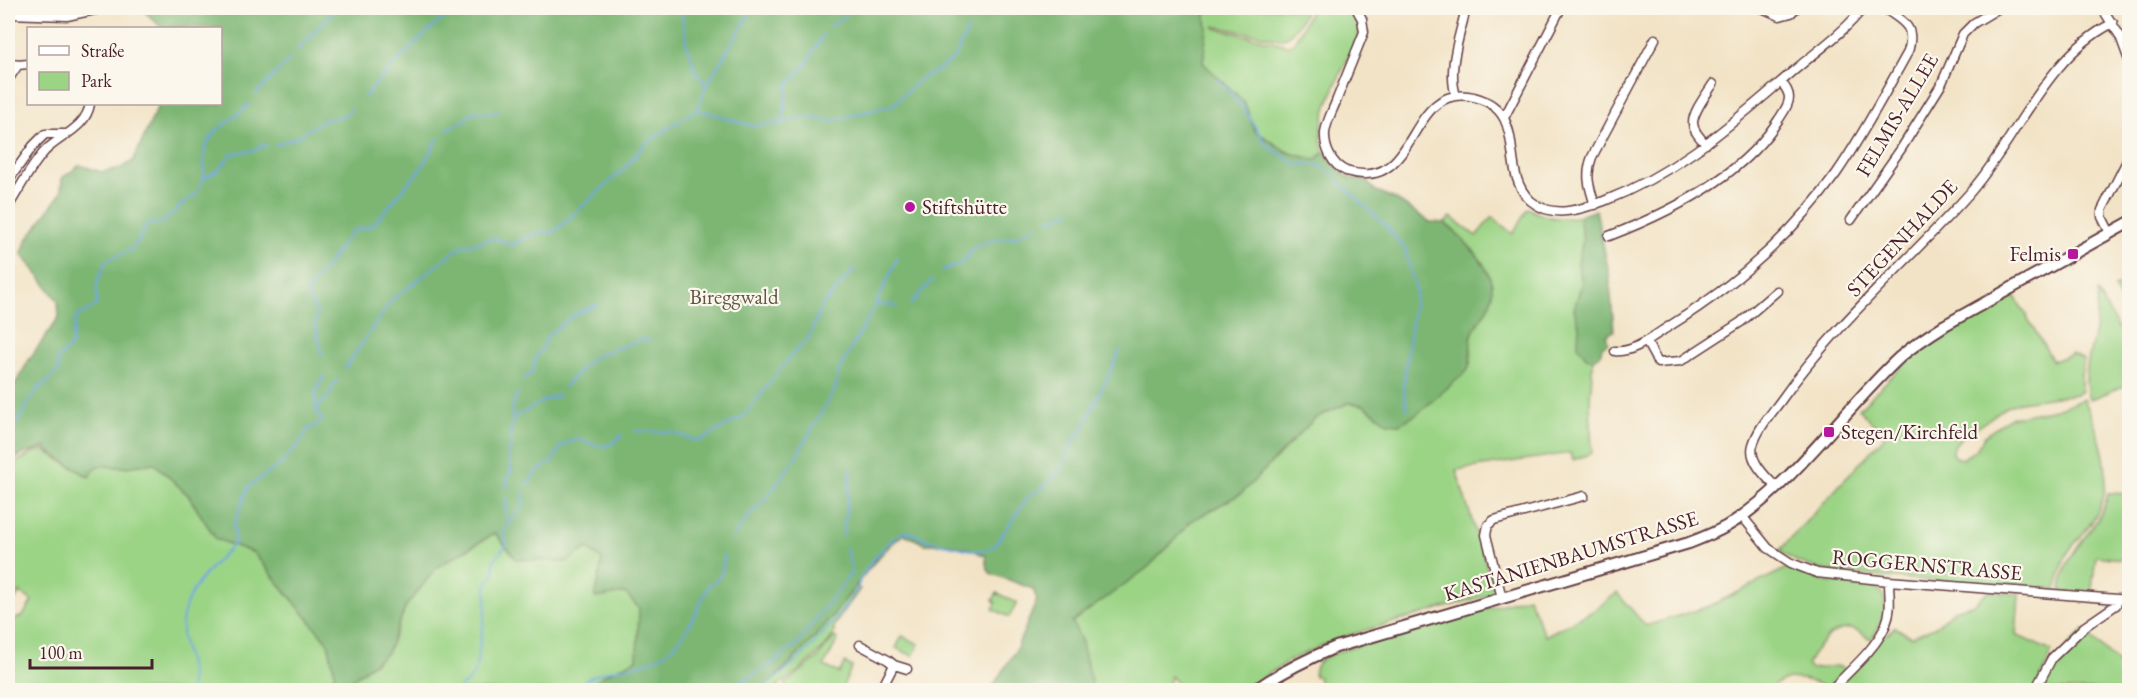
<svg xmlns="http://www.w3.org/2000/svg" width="2137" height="698" font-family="'EB Garamond',serif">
  <rect width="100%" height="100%" fill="#fbf7ec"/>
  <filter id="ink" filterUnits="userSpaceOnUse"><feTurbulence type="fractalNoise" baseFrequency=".0167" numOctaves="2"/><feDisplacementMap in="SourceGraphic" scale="12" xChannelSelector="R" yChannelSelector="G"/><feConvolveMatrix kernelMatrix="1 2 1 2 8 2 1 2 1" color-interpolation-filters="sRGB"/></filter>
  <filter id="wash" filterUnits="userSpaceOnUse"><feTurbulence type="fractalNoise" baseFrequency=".008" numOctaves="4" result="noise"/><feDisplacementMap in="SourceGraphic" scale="24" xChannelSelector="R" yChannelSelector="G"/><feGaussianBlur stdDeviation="1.35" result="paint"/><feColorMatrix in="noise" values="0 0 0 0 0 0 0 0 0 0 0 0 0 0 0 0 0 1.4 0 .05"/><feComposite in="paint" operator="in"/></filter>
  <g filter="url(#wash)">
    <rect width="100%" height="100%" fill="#f2e3c6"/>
    <!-- green -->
    <path fill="#9cd486" stroke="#737a58" stroke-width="1.5" d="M1204,8H1307C1300,20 1295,37 1279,39L1214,26L1215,28L1287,45H1291C1300,37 1305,19 1312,8H1349C1358,16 1360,26 1358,37C1345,67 1311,122 1324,152L1316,160L1287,152L1255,131L1244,102L1203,63L1207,27Z
      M1528,208C1544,218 1560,221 1579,216L1583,240L1578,263L1582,283L1574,309L1579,325L1578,346L1587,358L1593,360L1590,399L1592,453L1573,460L1570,453L1456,470L1495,593L1349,635L1323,645L1287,662L1244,690H1183L1171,676L1168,690H1093L1081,640L1072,622L1147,568L1167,548L1191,521L1242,493L1315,418L1348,403L1363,405L1388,423L1467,371C1474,359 1468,347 1472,335C1475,324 1486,314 1490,303C1502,273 1465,241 1445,223L1451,217L1476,236L1492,217L1513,234Z
      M2125,282L2129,290V312L2128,313L2114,288Z
      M2098,292L2118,328L2129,322V384L2089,400C2082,377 2089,358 2094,335C2097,321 2097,307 2098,292Z
      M2014,295L2053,361L2072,354L2084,360L2081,374V391L2077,394L2020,402L2006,407L1959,440L1954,446L1953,454L1956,457L1962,459L1976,450L1985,436L2009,418L2056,409L2084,399C2100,437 2118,478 2095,517C2087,531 2075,541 2067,554C2061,565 2060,577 2056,589L1883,577L1822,570L1796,561L1779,551L1885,436L1859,409L1906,362L1930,343Z
      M43,450L89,477L97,466L125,467L154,463L188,495L216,539L254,553L328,643L335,674L319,690H8V621L23,616L32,601L20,592L8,611V467L32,453Z
      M2108,493L2129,494V560L2096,556L2091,595L2061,592C2063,545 2100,534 2108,493Z
      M495,533L587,548L602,560L625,593L639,608L638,659L603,676L591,685L592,690H338L387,653L406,606L437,567Z
      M1787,568L1827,582L1872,586C1896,597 1882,624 1871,639C1865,637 1861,631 1855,630C1833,624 1817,647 1807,664L1810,669L1837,666L1845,669L1827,688C1807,678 1786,672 1769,690H1318L1319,677L1314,676C1315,657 1327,657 1343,650L1528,597L1545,636L1593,611L1617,593L1646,626L1710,606Z
      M856,586L860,589L839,618L834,627V634L825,647L796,673L777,686L783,690H761L786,668Z
      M1987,592L2019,594L2016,635L2051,651L2050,657L2034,690H1834L1882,635L1888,634L1895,627L1911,637L1936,626L1954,610L1974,604Z
      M997,593L1017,603L1009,617L993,609L996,603L993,600Z
      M2084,630L2129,674V690H2037L2049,666Z
      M902,636L919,644L913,656L896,648Z
      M834,637L838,639L824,666L839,673L845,663L852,667L841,690H786L785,684L818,657Z"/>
    <!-- forest -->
    <path fill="#7db673" stroke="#646a4f" stroke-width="1.5" d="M141,8H1204L1207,27L1203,63L1244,102L1255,131L1287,152L1316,160L1324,152L1343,174L1351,178L1366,181L1376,191L1395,199L1430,222L1445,223C1465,241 1502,273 1490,303C1486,314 1475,324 1472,335C1468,347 1474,359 1467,371L1416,415L1399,424L1388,423L1363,405L1348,403L1315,418L1242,493L1191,521L1167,548L1147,568L1072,622L1081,640L1093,690H990L1015,652L1037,600L1033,589L990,573L986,564V556L970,549L946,544H925L904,534C874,556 855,589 831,618C810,644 786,668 761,690H592L591,685L603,676L637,659L639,608L625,593L595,598L602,560L587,548L567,562L516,559L495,533L437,567L406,606L387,653L338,690H319L335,674L328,643L254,553L216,539L188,495L154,463L125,467L97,466L89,477L46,450V447L23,454L8,463V397L29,360L59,317L58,301L22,254L26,241L61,193L62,178L80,165L102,172L121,168L133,161L159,104H220V28H162Z
      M1596,210L1609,273L1614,331L1606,335L1608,343L1602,347L1600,355L1593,360L1587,358L1578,346L1579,325L1574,309L1582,283L1578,263L1583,240L1579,216Z"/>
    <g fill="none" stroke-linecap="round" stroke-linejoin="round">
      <!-- stream -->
      <path stroke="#72a7df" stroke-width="2" d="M681,8L687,46L693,61V67L706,86
        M830,26L849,13
        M297,50L337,8
        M1218,79L1243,107L1266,144L1296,165C1315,162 1318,163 1333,175
        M256,94L290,59
        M364,97C386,72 410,48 434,26C442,18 455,17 460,8
        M697,109L706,86L753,8
        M782,123L788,85L805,66L823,35
        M447,129L465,121L472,112L495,113L500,110
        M275,145L297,137L324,120L343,116L352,109
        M204,178C205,168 202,152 207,144C215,127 237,118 249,104
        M1337,180L1385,225L1405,249L1416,290L1403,387L1407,409
        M1048,220L1064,215L1071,210
        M942,270L961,264L974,248L991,241L1018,236L1036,226
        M876,304L897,306
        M911,304L932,280
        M322,355L315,323L317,312L306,294L352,231L372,226L423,166L438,138
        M346,367L391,301L460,247L494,238L511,245L539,232H554L624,169L645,144L697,109L752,126L782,123L806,117L830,121L893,105L920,79L940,69L955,57L968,30
        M523,380L533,372L536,357L543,348L547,336L572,316L597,305
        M564,387L593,357L643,339L649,341
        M316,410V391L324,376
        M514,418L545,400L559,395
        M635,431L672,432L690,439L699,441L743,417L791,356L808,339L822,306L855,268
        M11,432L38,388L44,385L59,370L57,360L71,346L76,317L97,305V283L107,260C132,252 136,249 147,224L164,222L187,200L196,195L204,178L219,170L231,154L257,150L262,144L267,147
        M526,484L533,479L535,473L553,461L560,447L577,439C598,445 606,453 622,435
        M507,488V479L511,471L508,454C515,441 506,435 514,418L511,413L517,393
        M506,497V515L509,523
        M843,535L851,469
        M732,539L746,519L766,498L794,460L835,389L839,370L876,304L897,259
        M190,690C194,674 186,657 183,640C175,599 208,570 235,543L234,526L248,487L282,463L299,444L309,428L316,426L322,420L316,411L324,400L329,397L330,392L337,380
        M457,690L470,680L476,669L486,608V585L494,573V560L506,545V539L502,534L524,504L523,492
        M574,690C598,664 634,672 663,655C686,641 698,607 709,585C723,577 723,570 724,555
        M733,690L741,682L767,667L798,643L852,572L846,548
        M758,690C791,672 837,622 857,589C859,585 859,580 862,576C873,560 888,539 907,531C924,540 935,543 953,546C970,549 980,556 995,545L1029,496L1045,486L1063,466L1072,442L1081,432L1120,351"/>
    </g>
  </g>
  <g filter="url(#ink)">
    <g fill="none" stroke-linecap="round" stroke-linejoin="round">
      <!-- minor casing -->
      <g stroke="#633c42" stroke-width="11">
        <path id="minor" d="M1356,8L1362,19L1364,32C1355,54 1346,77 1337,99C1333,110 1326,122 1325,133C1324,148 1332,165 1346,171C1358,175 1374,176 1385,169C1418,149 1421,85 1474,97C1531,112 1497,171 1531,201C1552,219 1580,210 1604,201C1679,172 1729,126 1790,74C1814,53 1844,33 1863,8
          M1762,8L1780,16L1791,13L1796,8
          M2102,8L2120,36L2130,63
          M8,14L67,16L104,8
          M8,63L18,65L28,64
          M8,80L18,65
          M1456,96C1447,68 1460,36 1466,8
          M1504,118L1561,8
          M1706,144C1701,139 1693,131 1693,123C1693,111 1707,94 1713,84
          M8,181L33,146L45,134H67
          M1595,205C1589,187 1585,175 1592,157L1655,39
          M8,207C20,188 30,167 45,151C61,135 86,128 90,104
          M1851,220L1901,149L1941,85L1963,34L1974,23L1999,8
          M2110,233L2102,217V210L2130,155
          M1609,236C1669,213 1744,175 1779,119C1783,113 1789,105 1789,98C1789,91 1785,87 1781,82
          M1646,341L1658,363L1681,361L1741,322L1777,291
          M1615,351C1634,353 1653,336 1668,327C1733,287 1792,235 1836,174C1863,135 1885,93 1908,52C1916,25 1903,22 1884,8
          M1776,487C1766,477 1748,460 1753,445C1758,428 1772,413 1782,399C1825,338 1882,285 1934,231C1949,215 1964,201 1977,184C2020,131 2049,55 2113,23
          M1742,516L1768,548L1791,563L1817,573L1889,581L2130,600
          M1502,598L1486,535L1488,525L1494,520L1584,496
          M860,645L888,660L894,665
          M881,690L894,665L907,669
          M1831,690C1848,672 1877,648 1886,624C1892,610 1889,596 1889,581
          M2035,690L2052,658L2084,627L2116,605L2118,600"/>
      </g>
      <!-- tertiary casing -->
      <g stroke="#633c42" stroke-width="14">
        <path id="tertiary" d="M1255,690C1281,672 1307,659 1336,647L1689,543C1702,538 1715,533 1727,526C1792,487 1844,409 1900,357C1914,345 1929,335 1945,325L2130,222"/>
      </g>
      <!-- minor -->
      <use href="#minor" stroke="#fff" stroke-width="8"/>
      <!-- tertiary -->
      <use href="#tertiary" stroke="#fff" stroke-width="10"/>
    </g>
  </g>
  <!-- markers -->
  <g fill="#b5179e" stroke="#fbf7ec" stroke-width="2">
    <circle cx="910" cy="207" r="6"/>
    <rect x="2067" y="248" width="12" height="12" rx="3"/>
    <rect x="1823" y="426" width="12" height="12" rx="3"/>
  </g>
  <g text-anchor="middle" stroke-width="4.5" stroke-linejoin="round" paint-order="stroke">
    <!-- street labels -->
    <g font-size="21" fill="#4a1f2b" stroke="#fbf7ec">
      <text transform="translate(1897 115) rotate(-59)" y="7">FELMIS-ALLEE</text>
      <text transform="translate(1902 238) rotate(-47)" y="7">STEGENHALDE</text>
      <text transform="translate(1571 556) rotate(-17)" y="7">KASTANIENBAUMSTRASSE</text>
      <text transform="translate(1927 565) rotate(5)" y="7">ROGGERNSTRASSE</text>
    </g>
    <!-- poi labels -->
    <g font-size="21" fill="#4a1f2b" stroke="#fbf7ec" text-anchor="start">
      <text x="922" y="214">Stiftshütte</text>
      <text x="2061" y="261" text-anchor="end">Felmis</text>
      <text x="1841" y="439">Stegen/Kirchfeld</text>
    </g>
    <!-- park labels -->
    <g font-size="21" fill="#635546" stroke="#fbf7ec">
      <text x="734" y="304">Bireggwald</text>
    </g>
  </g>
  <!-- margin -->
  <rect width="2137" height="698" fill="none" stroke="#fbf7ec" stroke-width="30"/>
  <!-- legend -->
  <rect x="27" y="27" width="195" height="78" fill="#fbf7ec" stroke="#b4a19f" stroke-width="1.5"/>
  <rect x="39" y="46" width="30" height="9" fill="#ffffff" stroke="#b4a19f" stroke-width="1.5"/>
  <text x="81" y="57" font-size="18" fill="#4a1f2b">Straße</text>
  <rect x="39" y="72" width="30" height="18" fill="#9cd486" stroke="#b4a19f" stroke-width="1.5"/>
  <text x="81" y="87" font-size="18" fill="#4a1f2b">Park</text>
  <!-- scale -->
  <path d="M30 659v9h122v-9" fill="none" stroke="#4a1f2b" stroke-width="3"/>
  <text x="39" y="659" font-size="18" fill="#4a1f2b" stroke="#fbf7ec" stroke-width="4.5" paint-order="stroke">100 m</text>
</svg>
